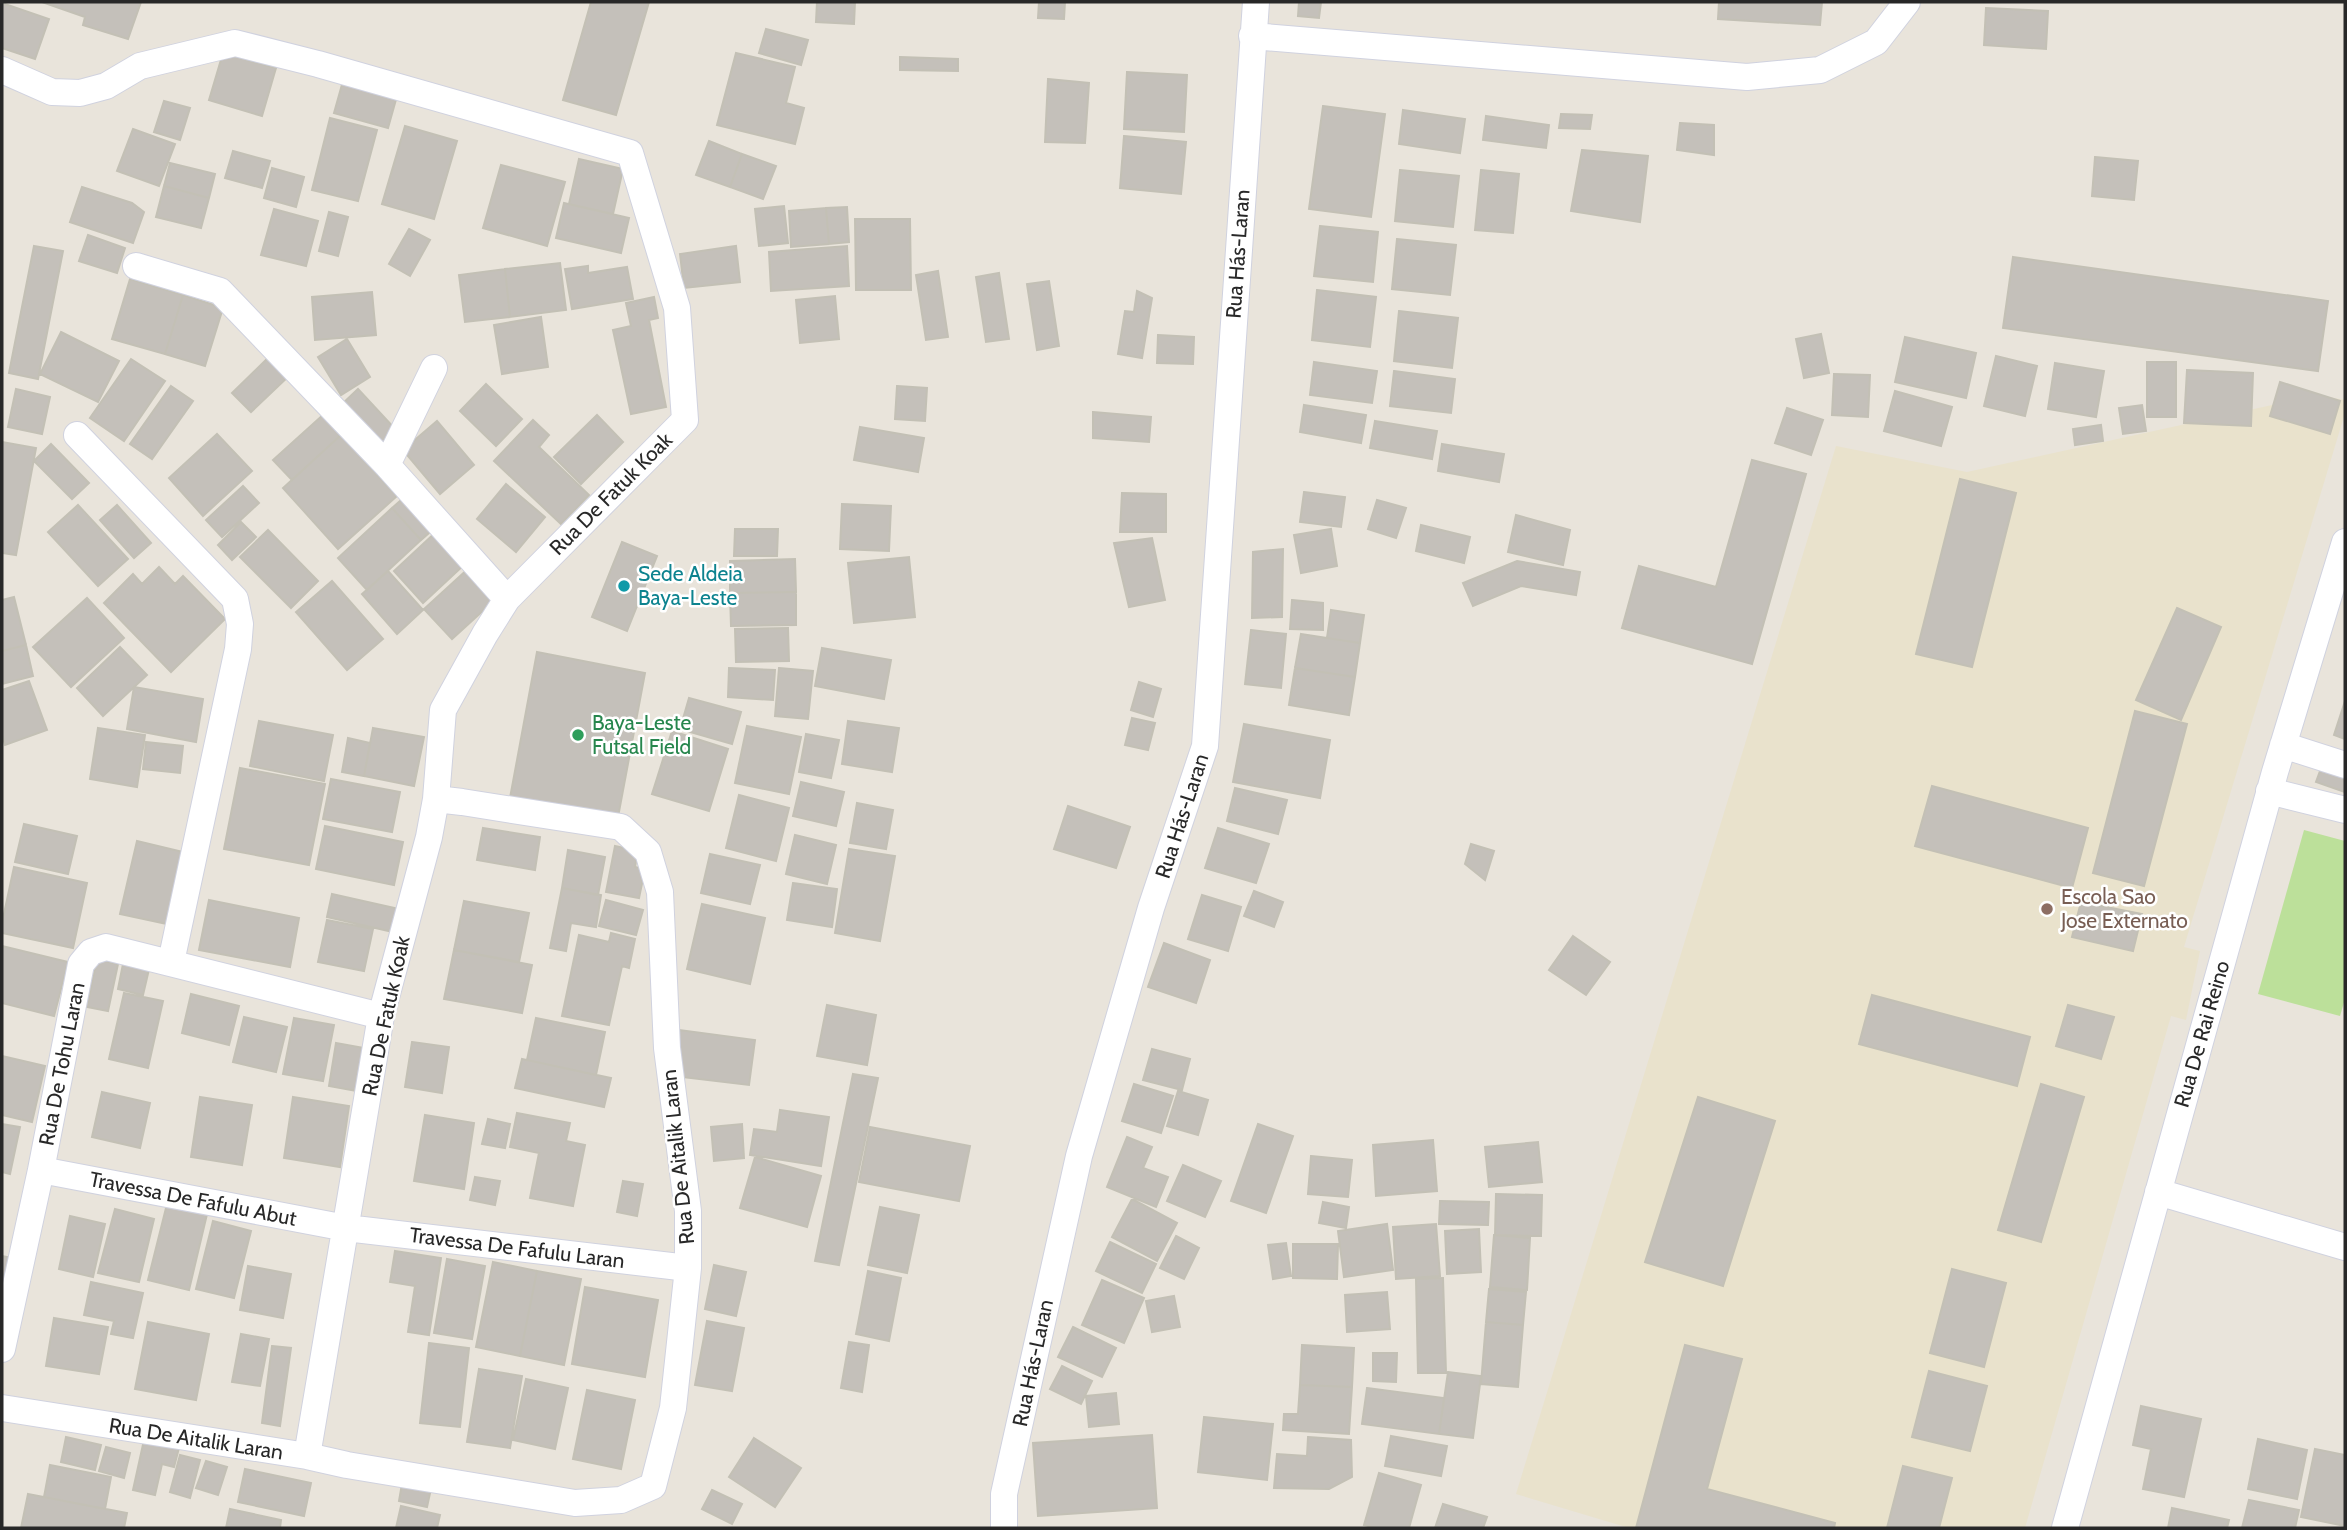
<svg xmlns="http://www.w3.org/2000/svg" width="2347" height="1530" font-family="Cabin,sans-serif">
  <rect width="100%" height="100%" fill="#e9e4db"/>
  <!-- education -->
  <path fill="#e9e2cc" d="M2317,395L2345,400V413L2184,947L2200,951L2186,1020L2171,1016L2025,1528H1629L1516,1494L1836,446L1967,472Z"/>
  <!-- pitch -->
  <path fill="#bce09a" d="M2304,830L2345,841V999L2340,1016L2258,994Z"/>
  <!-- building -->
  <path fill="#c4c0ba" stroke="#c3c0b5" stroke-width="2" d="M42,2H141L128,39L83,25L85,17Z
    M591,2H649L616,115L563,100Z
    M817,2H855L854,24L816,22Z
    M1039,2H1065L1064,19L1038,18Z
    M1299,2H1321L1319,18L1298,16Z
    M1719,2H1822L1820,25L1718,19Z
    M2,3L49,19L35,59L2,48Z
    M1986,8L2048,11L2046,49L1984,45Z
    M766,29L808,40L801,65L759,53Z
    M223,53L276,68L262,116L209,100Z
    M736,53L795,67L786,103L804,108L795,144L717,125Z
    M900,57L958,59V71L900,70Z
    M1127,72L1187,75L1184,132L1124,129Z
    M1048,79L1089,83L1085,143L1045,142Z
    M343,81L397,96L388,128L334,113Z
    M164,101L190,108L180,140L154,132Z
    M1323,106L1385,114L1371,217L1309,209Z
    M1403,110L1465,119L1460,153L1399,144Z
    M1561,114L1592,115L1590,129L1559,128Z
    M1486,116L1549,125L1546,148L1483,140Z
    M330,118L377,130L358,201L312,190Z
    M1680,123L1714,125V155L1677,150Z
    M405,126L457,141L434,219L382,204Z
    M133,129L175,144L159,186L117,171Z
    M1124,136L1186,142L1181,194L1120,188Z
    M709,141L742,154L730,187L696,175Z
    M1582,150L1648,156L1640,222L1571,211Z
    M233,151L270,161L262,188L225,178Z
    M742,154L776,166L763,199L730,187Z
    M2095,157L2138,161L2134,200L2092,196Z
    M579,159L623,169L613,214L569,204Z
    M170,163L215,174L209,198L164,186Z
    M501,165L565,182L547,246L483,228Z
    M272,168L304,177L296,207L264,198Z
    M1400,170L1459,176L1453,227L1395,221Z
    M1481,170L1519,174L1513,233L1475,230Z
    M164,186L209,198L201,228L156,217Z
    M82,187L132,203L144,212L133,243L70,222Z
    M564,203L629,218L621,253L556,238Z
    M784,206L788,243L759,246L755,209Z
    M847,207L849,242L829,244L826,208Z
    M826,208L829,244L791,247L789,211Z
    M274,209L318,221L306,266L261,255Z
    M329,212L348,217L338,256L319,251Z
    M855,219H910L911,290H856Z
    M1320,226L1378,232L1373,282L1314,276Z
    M409,229L430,240L410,276L389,264Z
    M88,235L125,248L117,273L79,261Z
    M1397,239L1456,245L1450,295L1392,289Z
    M34,246L63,251L38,379L9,373Z
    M736,246L740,282L684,288L680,254Z
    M847,246L849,286L771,291L769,252Z
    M2013,257L2328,301L2318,371L2003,328Z
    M560,263L566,310L510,317L505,269Z
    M588,266V273L627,267L633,299L572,309L565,269Z
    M505,269L510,317L465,322L459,275Z
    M938,271L948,337L926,340L916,275Z
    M999,273L1009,339L986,342L976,277Z
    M130,279L183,295L165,354L112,339Z
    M1049,281L1059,346L1037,350L1027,284Z
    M1317,290L1376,297L1370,347L1312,340Z
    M1137,291L1152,298L1142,358L1118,354L1125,311L1134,312Z
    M372,292L376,335L315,340L312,297Z
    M183,295L223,308L205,366L165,354Z
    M835,296L839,339L800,343L796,300Z
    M654,297L658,318L649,320L666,407L631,414L613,330L631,326L626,303Z
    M1399,311L1458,318L1452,368L1394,361Z
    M541,317L548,367L502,374L494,325Z
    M61,332L119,361L98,402L40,374Z
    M1821,334L1829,373L1804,378L1796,339Z
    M1158,335L1194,337L1193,364L1157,363Z
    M1905,337L1976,353L1966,398L1895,382Z
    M347,339L370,377L341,395L318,357Z
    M272,354L291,374L251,412L232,393Z
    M1996,356L2037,366L2025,416L1984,406Z
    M131,359L165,381L124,441L90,418Z
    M1314,362L1377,371L1372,403L1310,395Z
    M2147,362H2176V417H2147Z
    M2055,363L2104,371L2096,417L2048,409Z
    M2187,370L2253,373L2251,426L2184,423Z
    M1394,371L1455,379L1451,413L1390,406Z
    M1834,374L1870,375L1868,417L1832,415Z
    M2280,382L2340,401L2330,434L2270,416Z
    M486,384L522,419L496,446L460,411Z
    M171,386L193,401L152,459L130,444Z
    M897,386L927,388L925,421L895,419Z
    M16,389L50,397L42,434L8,427Z
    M358,389L396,430L378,446L340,406Z
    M1895,391L1952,407L1941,446L1884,431Z
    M1304,405L1366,415L1361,443L1300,432Z
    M2142,405L2146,431L2123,434L2119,408Z
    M1787,408L1823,420L1811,455L1775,443Z
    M1093,412L1151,417L1149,442L1093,438Z
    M323,415L341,435L292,480L273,460Z
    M597,415L623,442L581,484L554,457Z
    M533,420L549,435L539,447L589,495L561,524L494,461Z
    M437,421L474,465L440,494L403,450Z
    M1375,421L1437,431L1432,459L1370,448Z
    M2101,425L2103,441L2075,445L2073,429Z
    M860,427L924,438L918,472L854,460Z
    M217,434L252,471L203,516L169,478Z
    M341,435L397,496L338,549L283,488Z
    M2,442L36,448L16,555L2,553Z
    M51,444L89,483L72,499L34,461Z
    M1442,444L1504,454L1499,482L1438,471Z
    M1752,460L1806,474L1752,664L1622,628L1639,566L1716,587Z
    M1960,479L2016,493L1972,667L1916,654Z
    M506,484L545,517L516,552L477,519Z
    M243,486L259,503L222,537L206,520Z
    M1304,492L1345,497L1341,527L1300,522Z
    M1122,493L1166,494V532H1120Z
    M408,494L437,526L421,540L392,508Z
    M1377,500L1406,508L1396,538L1368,529Z
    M842,504L891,506L889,551L840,549Z
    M78,505L128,559L98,586L48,532Z
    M117,505L151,543L134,558L100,520Z
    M392,508L421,540L367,590L338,558Z
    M1516,515L1570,530L1563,565L1508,552Z
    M241,522L256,537L232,560L218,545Z
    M1421,525L1470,537L1464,563L1416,551Z
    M735,529H778L777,556H734Z
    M1331,529L1337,566L1301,573L1294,535Z
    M268,530L318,581L291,608L240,557Z
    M436,532L465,564L423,603L394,571Z
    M1152,538L1165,600L1129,607L1114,543Z
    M622,542L657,556L627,631L592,617Z
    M1283,549L1282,617L1252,618L1253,552Z
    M909,557L915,617L854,623L848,563Z
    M795,559L796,592L730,593V561Z
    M1517,561L1580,572L1576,595L1521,586L1473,606L1463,583Z
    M159,567L175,584L183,576L225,619L171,672L104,603L133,574L142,584Z
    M469,568L497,598L452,639L424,609Z
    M388,571L423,610L397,634L362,594Z
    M332,581L383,639L347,670L296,612Z
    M796,592V625L731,626L730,593Z
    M14,597L26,645L2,651V600Z
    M87,598L124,638L71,687L33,647Z
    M1292,600L1323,603V630L1290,629Z
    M2177,608L2221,627L2181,720L2136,700Z
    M1331,610L1364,615L1360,643L1327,638Z
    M788,628L789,661L736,662L735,629Z
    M1251,630L1286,634L1281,688L1245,684Z
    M1301,634L1360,643L1355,677L1295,668Z
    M26,645L33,676L2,684V651Z
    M120,647L147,675L103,716L77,688Z
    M822,648L891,660L884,699L815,686Z
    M537,652L645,673L618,817L510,798Z
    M729,668L775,670L773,700L728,697Z
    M779,668L813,671L808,719L775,716Z
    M1295,668L1355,677L1349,715L1289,705Z
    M29,681L47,730L5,745L2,735V690Z
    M1139,682L1161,689L1153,717L1131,710Z
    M134,687L203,699L196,742L127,729Z
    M689,698L741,712L732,744L680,729Z
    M2345,701V739L2334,735Z
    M2135,711L2187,724L2144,886L2093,873Z
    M1132,718L1155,723L1148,750L1125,745Z
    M259,721L333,735L324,781L250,766Z
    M848,721L899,728L892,772L842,764Z
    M1244,724L1330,740L1320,798L1233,782Z
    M747,726L801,737L789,794L735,783Z
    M98,728L145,735L137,787L90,779Z
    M373,728L424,737L414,786L364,776Z
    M672,731L728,749L709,811L652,794Z
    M806,734L839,740L831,778L799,772Z
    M348,738L370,743L364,776L342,772Z
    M146,742L183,746L180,773L143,769Z
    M2323,763L2345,771V792L2316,782Z
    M240,768L325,784L309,865L224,849Z
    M331,779L400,792L392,832L323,819Z
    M801,782L844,792L836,826L793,816Z
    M1932,786L2088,828L2072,888L1915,846Z
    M1235,788L1287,800L1278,834L1227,821Z
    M739,795L789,808L776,861L726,848Z
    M857,803L893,810L886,849L850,843Z
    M1068,806L1130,827L1116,868L1054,849Z
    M24,824L77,836L68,874L15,862Z
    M325,826L403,842L394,885L316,869Z
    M483,828L540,837L535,870L477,860Z
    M1218,828L1269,844L1256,883L1205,868Z
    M795,835L836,845L827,884L786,874Z
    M137,841L183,852L167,924L120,914Z
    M1471,844L1494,851L1485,880L1465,864Z
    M615,846L638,851L635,867L645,869L639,898L606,892Z
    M849,849L895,856L880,941L835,933Z
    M568,850L605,857L598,895L562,888Z
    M710,854L760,865L750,904L701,893Z
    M14,867L87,883L73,948L2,933V923Z
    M793,883L837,889L832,927L787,920Z
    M562,888L601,895L596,927L571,923L566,951L550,948Z
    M1254,891L1283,902L1274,927L1244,916Z
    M332,894L399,909L393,932L327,917Z
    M1202,895L1241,907L1228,951L1188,939Z
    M209,900L299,918L290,967L199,950Z
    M606,900L643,910L636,935L599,926Z
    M464,901L529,913L519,962L454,950Z
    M2081,902L2142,914L2133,951L2072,937Z
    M702,904L765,918L750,984L687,969Z
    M327,920L373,929L364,971L318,962Z
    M611,933L635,939L629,968L622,966L609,1025L562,1016L579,935L609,942Z
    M1573,936L1610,962L1586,995L1549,970Z
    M1164,943L1210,960L1196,1003L1148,987Z
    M2,946L68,962L54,1016L2,1003Z
    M454,950L532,965L522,1013L444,999Z
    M97,959L118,964L108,1011L87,1007Z
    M124,959L150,965L143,995L118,989Z
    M124,993L163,1001L148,1068L109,1059Z
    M191,994L239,1006L229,1045L182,1033Z
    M1872,995L2030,1037L2017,1086L1859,1044Z
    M827,1005L876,1015L867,1065L817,1056Z
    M2068,1005L2114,1017L2101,1059L2056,1046Z
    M244,1017L287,1027L276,1072L233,1062Z
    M294,1018L334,1025L323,1081L283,1074Z
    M536,1018L605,1032L596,1075L527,1060Z
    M679,1030L755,1040L749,1085L673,1076Z
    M412,1042L449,1047L442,1093L405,1087Z
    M336,1043L364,1048L357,1091L329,1086Z
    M1152,1049L1190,1059L1182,1090L1143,1080Z
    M2,1056L45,1066L32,1122L2,1115Z
    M522,1059L611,1078L604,1107L515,1088Z
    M853,1074L878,1078L839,1265L815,1261Z
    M1134,1084L1173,1096L1161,1133L1122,1121Z
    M2041,1084L2084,1097L2041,1242L1998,1230Z
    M1178,1091L1208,1100L1198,1135L1167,1126Z
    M102,1092L150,1103L140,1148L92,1137Z
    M200,1097L252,1105L242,1165L191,1157Z
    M293,1097L349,1106L340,1167L284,1158Z
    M1698,1097L1775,1121L1723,1286L1645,1262Z
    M780,1110L829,1117L821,1166L750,1155L754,1129L777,1132Z
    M517,1113L570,1123L566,1141L585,1145L573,1206L530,1198L539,1153L510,1147Z
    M425,1115L474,1123L464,1189L414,1181Z
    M488,1119L510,1124L505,1148L482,1144Z
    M2,1124L20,1127L10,1174L2,1172Z
    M742,1124L744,1158L714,1161L711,1127Z
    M1258,1124L1293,1136L1266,1213L1231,1201Z
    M870,1127L970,1146L959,1201L859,1182Z
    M1127,1137L1152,1147L1143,1168L1168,1177L1156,1207L1107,1187Z
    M1433,1140L1437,1191L1376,1196L1373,1145Z
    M1538,1142L1542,1182L1489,1187L1485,1147Z
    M1311,1156L1352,1160L1348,1197L1308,1194Z
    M755,1157L821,1176L807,1227L740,1208Z
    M1183,1165L1221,1181L1205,1217L1167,1201Z
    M475,1177L500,1181L495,1205L470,1200Z
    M623,1181L643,1184L637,1216L617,1212Z
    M1496,1194L1542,1195L1541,1236L1495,1235Z
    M1132,1199L1177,1223L1157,1261L1112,1237Z
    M168,1200L208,1210L189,1290L148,1280Z
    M1440,1201L1489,1202L1488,1225L1439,1224Z
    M1323,1202L1349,1207L1346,1228L1319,1223Z
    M880,1207L919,1215L907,1273L868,1265Z
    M115,1209L154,1219L139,1282L98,1273Z
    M70,1216L105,1224L93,1277L59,1269Z
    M213,1221L251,1231L234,1298L196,1289Z
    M1387,1224L1393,1270L1344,1277L1338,1231Z
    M1436,1224L1440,1276L1396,1279L1393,1227Z
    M1479,1229L1481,1272L1447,1274L1445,1231Z
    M1494,1235L1530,1238L1527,1290L1490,1287Z
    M1176,1236L1199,1248L1184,1279L1160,1268Z
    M1110,1242L1156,1264L1142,1293L1096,1271Z
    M1286,1243L1291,1276L1273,1279L1268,1245Z
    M1293,1244H1338L1337,1279L1293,1278Z
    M395,1251L441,1258L429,1335L408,1332L415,1286L390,1282Z
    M2,1256L12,1258L7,1286L2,1285Z
    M447,1259L485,1266L472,1339L434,1333Z
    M493,1262L537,1271L520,1356L476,1347Z
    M714,1265L746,1272L736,1316L705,1309Z
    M248,1266L291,1274L283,1318L240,1310Z
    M1952,1269L2006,1283L1984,1367L1930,1353Z
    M537,1271L581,1279L564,1365L520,1356Z
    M868,1271L901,1278L889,1341L856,1334Z
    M1443,1278L1446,1373H1418L1416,1279Z
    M1102,1280L1144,1298L1124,1343L1082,1325Z
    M91,1282L143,1293L133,1338L111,1334L114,1321L84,1315Z
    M585,1287L658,1300L645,1377L572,1364Z
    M1489,1289L1526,1292L1523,1325L1486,1322Z
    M1387,1292L1390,1329L1347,1332L1345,1295Z
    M1174,1296L1180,1327L1152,1332L1146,1301Z
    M54,1318L108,1327L99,1374L46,1366Z
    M707,1321L744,1328L732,1391L695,1385Z
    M148,1322L209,1334L196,1400L135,1389Z
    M1486,1322L1523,1325L1518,1387L1481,1384Z
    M1073,1327L1116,1348L1102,1377L1058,1357Z
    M241,1334L269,1339L260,1386L232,1382Z
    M849,1342L869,1345L862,1392L841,1388Z
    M429,1343L469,1348L460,1427L420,1423Z
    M1302,1345L1354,1348L1352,1387L1300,1385Z
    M1685,1345L1742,1359L1707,1489L1835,1523L1834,1528H1636Z
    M272,1346L291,1348L280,1426L262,1423Z
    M1373,1353H1397L1396,1382L1373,1381Z
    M1062,1366L1092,1381L1081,1404L1050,1389Z
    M479,1369L522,1376L510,1448L467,1442Z
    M1929,1371L1987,1386L1970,1451L1912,1437Z
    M1448,1372L1481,1376L1473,1438L1439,1434Z
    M526,1379L568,1388L555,1449L513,1440Z
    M1300,1385L1352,1387L1349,1434L1283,1430L1284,1414H1298Z
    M1367,1388L1444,1398L1439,1434L1362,1424Z
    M587,1390L635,1400L621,1469L573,1459Z
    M1116,1393L1119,1424L1089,1427L1086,1396Z
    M2141,1406L2201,1419L2184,1497L2143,1489L2151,1449L2133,1445Z
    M1204,1417L1273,1424L1267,1480L1198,1472Z
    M1152,1435L1157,1508L1038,1516L1033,1443Z
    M1391,1436L1447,1446L1441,1476L1385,1466Z
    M66,1437L101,1445L95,1470L61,1462Z
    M1308,1437L1351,1440L1352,1477L1329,1489L1274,1488L1277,1454L1307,1456Z
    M754,1438L801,1468L775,1507L729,1477Z
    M2258,1439L2307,1450L2297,1499L2248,1489Z
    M144,1440L179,1448L174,1467L162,1464L155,1495L133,1490Z
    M106,1447L130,1453L124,1478L99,1471Z
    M2315,1449L2345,1455V1526L2301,1517Z
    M180,1455L200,1460L190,1498L170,1492Z
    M206,1461L227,1467L218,1495L196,1488Z
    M50,1465L111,1477L105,1509L44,1497Z
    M1903,1466L1952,1478L1939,1528H1887Z
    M245,1469L311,1483L304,1516L238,1502Z
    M1379,1473L1421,1485L1409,1528H1376L1364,1525Z
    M403,1478L432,1484L427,1507L399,1501Z
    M712,1490L742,1504L732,1524L702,1509Z
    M28,1494L127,1513L124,1528H21Z
    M2249,1500L2299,1510L2295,1528H2242Z
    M1443,1504L1487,1517L1483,1528H1435Z
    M401,1506L440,1515L437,1528H396Z
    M2172,1508L2229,1520L2227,1528H2168Z
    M230,1509L281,1520L280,1528H226Z"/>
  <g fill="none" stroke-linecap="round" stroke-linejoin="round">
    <!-- minor casing -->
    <g stroke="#d0d2df" stroke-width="28">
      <path id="minor" d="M1252,36L1747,77L1820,70L1876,42L1907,2
        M2,70L52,92L80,93L106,86L140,66L235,43L318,64L630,153L677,308L685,420L507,599L485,634L443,710L436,799L429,837L381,1016L307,1456
        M136,266L220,291L387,465L507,599
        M77,435L235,599L240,624L238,649L171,962
        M387,465L434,368
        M2283,745L2345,765
        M2269,791L2345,810
        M41,1170L346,1228L688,1268
        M2158,1192L2345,1247
        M2,1349L41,1170L81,964L91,952L106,947L381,1016
        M2,1408L307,1456L347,1465L575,1503L621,1500L653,1486L673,1408L688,1268V1211L667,1048L660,892L648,852L621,827L462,802L436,799
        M1004,1528V1494L1079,1156L1151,908L1205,746L1256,2
        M2065,1528L2275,772L2345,542"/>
    </g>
    <!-- minor -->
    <use href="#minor" stroke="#fff" stroke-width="26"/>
  </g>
  <!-- markers -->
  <circle fill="#0f9aa8" stroke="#fff" stroke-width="2.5" cx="624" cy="586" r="7"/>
  <circle fill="#2e9e5b" stroke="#fff" stroke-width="2.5" cx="578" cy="735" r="7"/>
  <circle fill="#8d6e63" stroke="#fff" stroke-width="2.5" cx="2047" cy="909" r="7"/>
  <g text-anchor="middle" stroke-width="5" stroke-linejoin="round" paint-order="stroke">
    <!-- street labels -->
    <g font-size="21" fill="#282828" stroke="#fff">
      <text transform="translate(1238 254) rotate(-86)" y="7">Rua Hás-Laran</text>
      <text transform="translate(611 494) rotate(-45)" y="7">Rua De Fatuk Koak</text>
      <text transform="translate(1182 816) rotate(-72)" y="7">Rua Hás-Laran</text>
      <text transform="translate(386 1016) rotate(-78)" y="7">Rua De Fatuk Koak</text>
      <text transform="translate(2202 1034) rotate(-74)" y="7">Rua De Rai Reino</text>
      <text transform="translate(62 1064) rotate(-79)" y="7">Rua De Tohu Laran</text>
      <text transform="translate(678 1157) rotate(-96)" y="7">Rua De Aitalik Laran</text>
      <text transform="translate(193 1199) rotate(11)" y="7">Travessa De Fafulu Abut</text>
      <text transform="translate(517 1248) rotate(7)" y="7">Travessa De Fafulu Laran</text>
      <text transform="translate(1033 1363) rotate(-78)" y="7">Rua Hás-Laran</text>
      <text transform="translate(196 1439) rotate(9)" y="7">Rua De Aitalik Laran</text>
    </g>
    <!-- culture labels -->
    <g font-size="21" fill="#0d838f" stroke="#fff" text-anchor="start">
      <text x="638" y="581">Sede Aldeia<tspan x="638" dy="24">Baya-Leste</tspan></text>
    </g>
    <!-- leisure labels -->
    <g font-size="21" fill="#27864d" stroke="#fff" text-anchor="start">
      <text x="592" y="730">Baya-Leste<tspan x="592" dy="24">Futsal Field</tspan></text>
    </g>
    <!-- education labels -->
    <g font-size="21" fill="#785e54" stroke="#fff" text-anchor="start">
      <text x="2061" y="904">Escola Sao<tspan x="2061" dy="24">Jose Externato</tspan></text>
    </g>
  </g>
  <!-- border -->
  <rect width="2347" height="1530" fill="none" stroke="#282828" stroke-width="7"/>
</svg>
